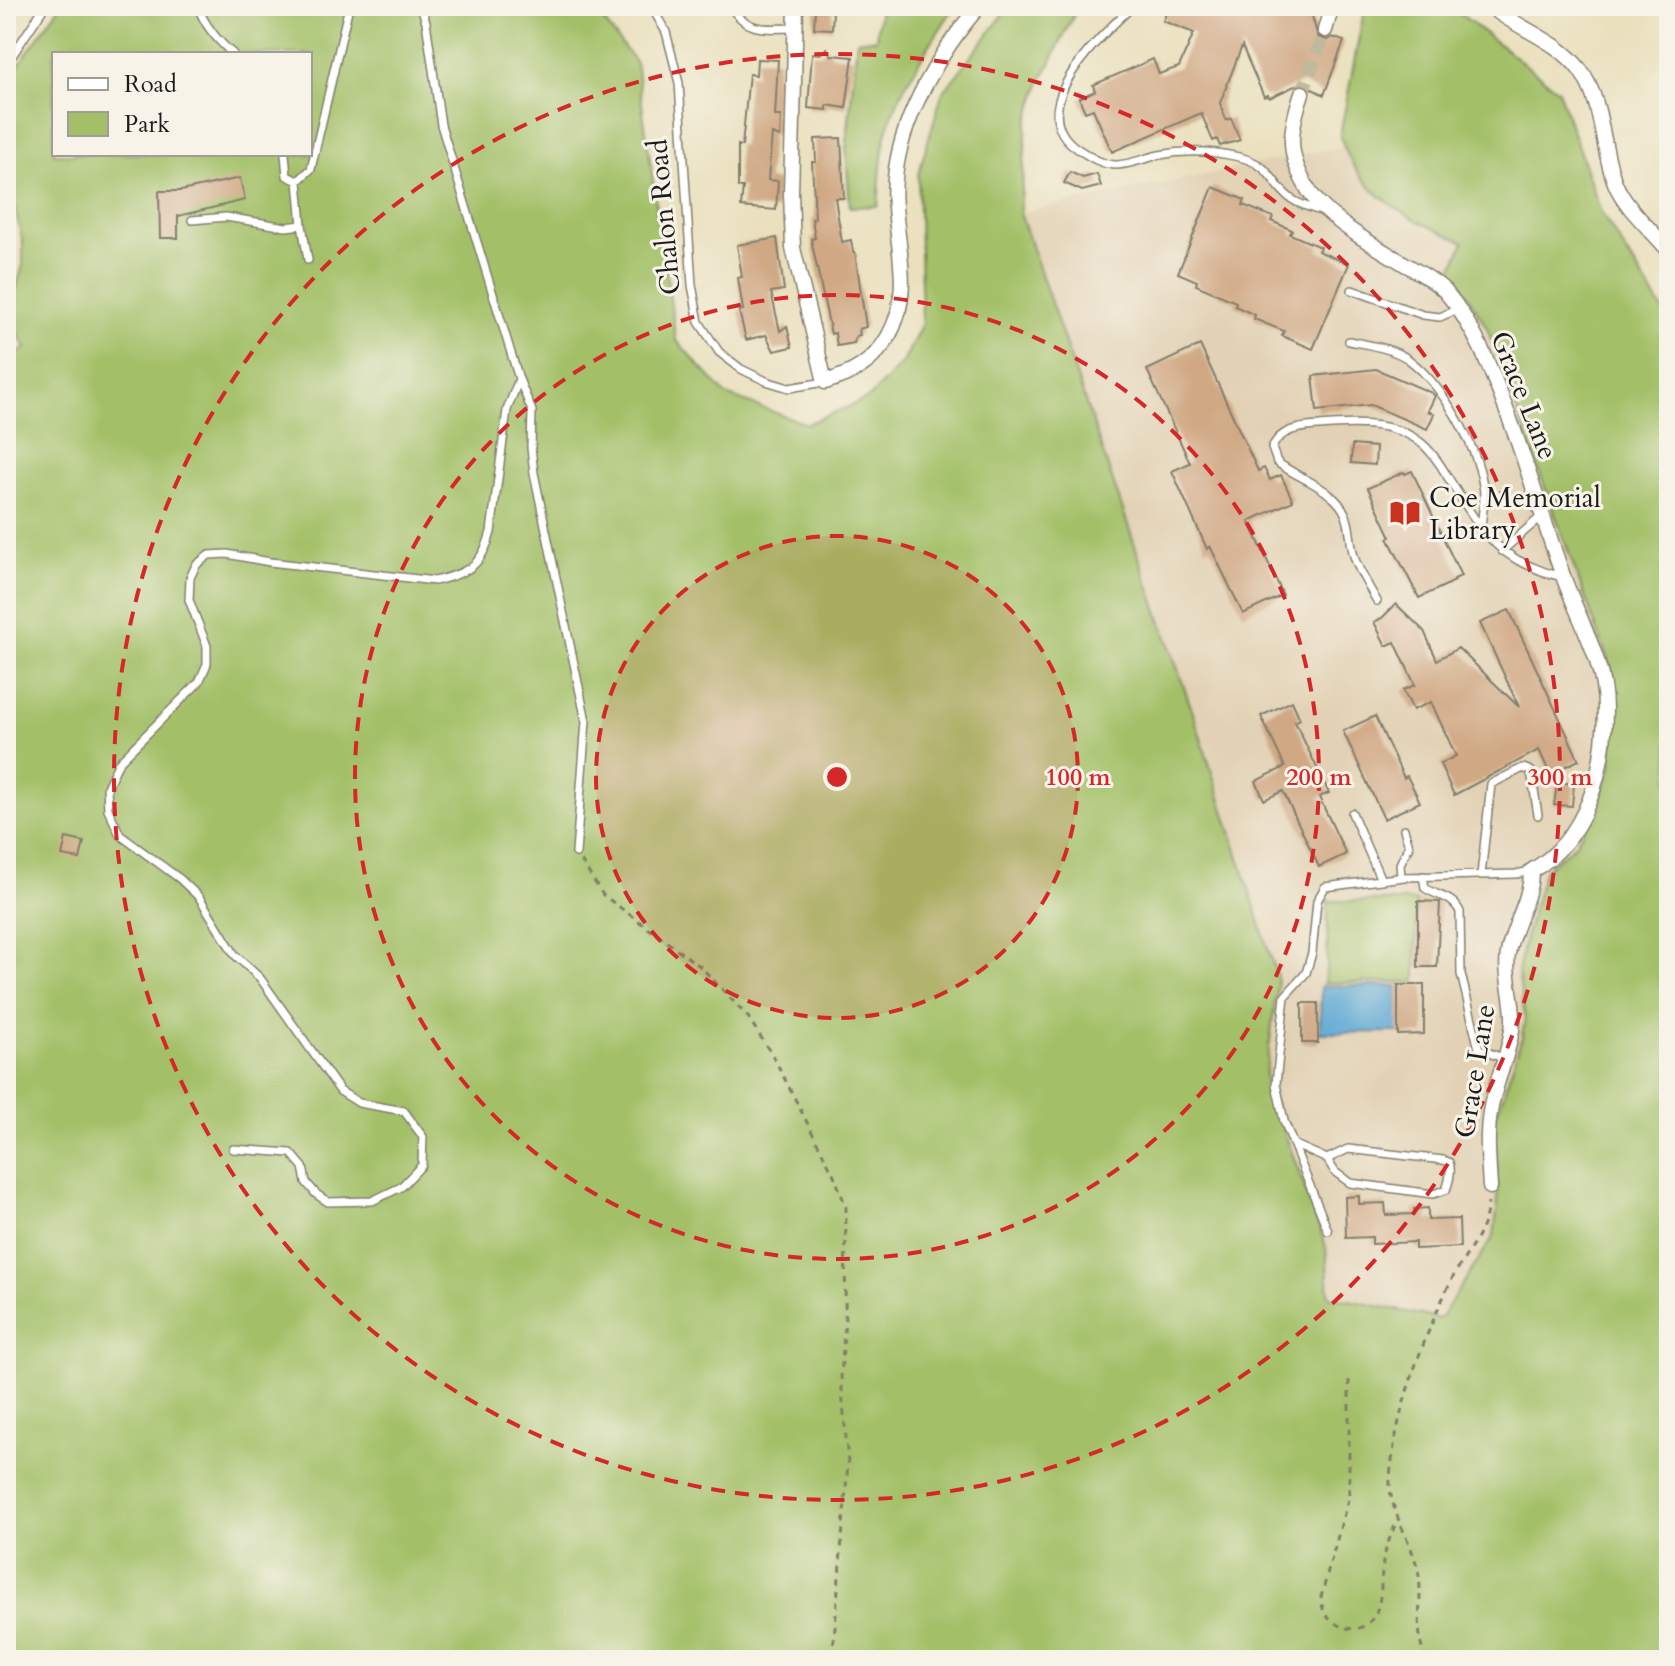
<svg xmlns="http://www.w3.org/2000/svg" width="1675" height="1666" font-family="Cardo,serif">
  <rect width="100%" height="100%" fill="#f7f3e8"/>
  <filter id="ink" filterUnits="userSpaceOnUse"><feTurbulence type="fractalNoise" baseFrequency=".0125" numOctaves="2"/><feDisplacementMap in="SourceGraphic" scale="16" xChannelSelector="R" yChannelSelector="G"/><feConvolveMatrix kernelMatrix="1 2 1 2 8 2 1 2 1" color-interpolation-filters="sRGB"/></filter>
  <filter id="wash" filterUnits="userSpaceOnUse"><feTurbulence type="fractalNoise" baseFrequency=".006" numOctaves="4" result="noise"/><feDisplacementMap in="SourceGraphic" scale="32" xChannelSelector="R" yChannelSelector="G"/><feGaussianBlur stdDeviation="1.8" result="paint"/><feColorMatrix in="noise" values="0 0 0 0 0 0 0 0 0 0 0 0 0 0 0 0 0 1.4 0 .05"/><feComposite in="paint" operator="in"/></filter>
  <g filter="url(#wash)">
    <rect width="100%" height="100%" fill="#eae0bd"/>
    <!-- built -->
    <path fill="#e2d1b4" d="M1354,144L1480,238L1648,683L1555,1101L1455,1341L1296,1304L983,225L1020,213Z"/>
    <!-- green -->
    <path fill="#a3c068" stroke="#606e42" stroke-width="2" fill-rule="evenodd" d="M60,6H592L636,63L676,340L726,395L807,424L869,398L904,361L922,323L918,175L942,94L1010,6H1078L1040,84L1027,124L1020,213L1193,713L1278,980L1265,1078L1326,1247L1329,1296L1440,1319L1494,1236L1498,1202L1495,1119L1522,1037L1525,1018L1518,972L1523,945L1544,871L1576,843L1598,803L1611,767L1613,729V674L1487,328L1466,292L1451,272L1464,242C1410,219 1358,196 1340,135L1365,6H1450L1558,90L1601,212L1669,320V1660H6V360L26,348L8,317L23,265V244L6,169V95L17,67ZM54,54H310V154H54Z
      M880,6H951V12C925,53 893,96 884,144C880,164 880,186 878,206L850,207L846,150L857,40L876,39Z
      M1328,901H1416V982L1324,983L1327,965Z"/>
    <!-- water -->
    <path fill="#5ba7d4" stroke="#3c6278" stroke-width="2" d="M1321,986H1398L1399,1032L1320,1033Z"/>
    <g id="blocks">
      <!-- building -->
      <path fill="#d0a884" d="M1169,6H1309L1318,37L1327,40L1332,37L1344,41L1324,95L1301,83L1269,98L1268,95L1264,97L1242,46L1220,103L1226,120L1231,118L1240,140L1220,146L1217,139L1213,141L1201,113L1112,152L1093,109L1085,112L1079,98L1095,91L1093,85L1153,59L1159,74L1179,67L1194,33L1163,21Z
        M815,10L833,11L832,29L814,28Z
        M827,48L831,55L853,57L846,108L827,105V110L808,108L812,53L820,54Z
        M757,59L778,60L775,116H781L780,137L772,134L768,180L778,181L776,210L741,207L743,187H738V145L742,146L749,74L756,75Z
        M841,138L844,198H835L842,242L851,240L853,252H855L866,327L859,329L860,335L856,336L854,343L837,346L835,333L831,334L811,239L815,238L812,219L815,218L812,162H816L815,139Z
        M1070,172L1083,178L1097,174L1101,186L1082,191L1064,183Z
        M240,178L245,200L178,216V238H160L159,191H181Z
        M1213,187L1245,200L1243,205L1273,217L1271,221L1292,230L1290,234L1320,247L1318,251L1349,264L1313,349L1282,336L1284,331L1254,319L1255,315L1235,306L1236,302L1196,285L1197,281L1178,273Z
        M777,238L784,290L771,292L780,331L787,326L792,347L774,351L766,335L746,340L739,311L743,310L738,278L742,277L737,245Z
        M1200,345L1258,471L1264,468L1270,480L1281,475L1293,501L1249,521L1283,595L1243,614L1210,546L1207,549L1172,471L1190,463L1147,370Z
        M1376,369L1432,393L1435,396L1428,411L1434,414L1427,429L1371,405L1317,411L1313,376Z
        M1352,445L1376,447L1375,465L1351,463Z
        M1412,471L1461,576L1454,579L1455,581L1419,598L1388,538L1391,537L1368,488L1404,472L1405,474Z
        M1396,604L1424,631L1437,660L1458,648L1519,707L1480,623L1509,610L1579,760L1550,774L1539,750L1454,795L1440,764L1456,756L1431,702L1413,710L1403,690L1415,685L1395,642L1386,646L1374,622L1382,618Z
        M1292,701L1300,719L1295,722L1329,793L1319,797L1346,854L1319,867L1283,791L1264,800L1256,781L1285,767L1261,716Z
        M1375,716L1404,778L1407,776L1420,802L1384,819L1343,731Z
        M1557,782L1574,784L1572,806L1554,805Z
        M66,838L84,842L80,859L62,856Z
        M1418,901L1440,902L1437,967H1418Z
        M1398,985H1424V1034L1398,1035Z
        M1302,1003H1318V1043H1302Z
        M1359,1196V1204L1385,1203L1386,1215L1414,1214V1209L1428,1208V1220L1459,1219L1460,1247L1415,1249V1242L1372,1244V1237L1346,1238L1345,1197Z"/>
    </g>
  </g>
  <g filter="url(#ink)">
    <use href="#blocks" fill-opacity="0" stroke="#837e6c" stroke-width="2"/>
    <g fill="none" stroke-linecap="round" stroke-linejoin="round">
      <!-- minor-tunnel -->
      <path stroke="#c1b99d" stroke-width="14" stroke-dasharray="14 7" stroke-linecap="butt" d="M1302,93L1325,30"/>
      <!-- service casing -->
      <g stroke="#837e6c" stroke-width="10">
        <path id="service" d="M198,6C204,25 218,41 233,54
          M421,6L426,22L441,125L519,379L532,411L531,448L534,473L586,721L576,853
          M651,6L666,32L679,83L692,285L699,322L719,352L741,369L766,381L789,388L825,382
          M730,6C749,34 766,28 796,28
          M1133,6C1101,35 1019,110 1078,149C1090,157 1102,165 1117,165C1132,164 1145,158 1159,155C1186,150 1213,151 1239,157C1272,165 1269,181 1290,198C1300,205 1313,209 1324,212
          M6,65L45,6
          M285,154L287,176L298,181L311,169L349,6
          M298,181L302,225L308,260
          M6,215L11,243L6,288
          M192,220L226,217L286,227L302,225
          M1352,290L1423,315L1440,317L1458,309
          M1349,341C1369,345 1392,348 1408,359C1442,384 1476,444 1483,485C1486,498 1482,514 1481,528
          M1502,551L1543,515
          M1377,601C1370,589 1362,576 1356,562C1346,537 1356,515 1330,495C1314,481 1293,475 1277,462L1272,448C1280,429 1300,427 1319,426C1352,423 1393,421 1420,442C1432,451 1440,464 1447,476C1470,511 1488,549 1528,565C1540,570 1551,576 1563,576
          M1352,813L1381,880
          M1481,875L1491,784L1523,768L1531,771L1538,815
          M1423,876L1425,888C1438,897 1453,896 1460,912L1461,974L1479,1049L1505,1059
          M1401,877L1400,864L1409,846L1404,829
          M1293,1144L1327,1159L1335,1172L1350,1183L1433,1194L1446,1190C1449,1182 1452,1171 1449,1162L1443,1160L1348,1149L1327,1159
          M233,1149L291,1153L303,1167L306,1182L316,1194L328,1202L372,1201L401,1187L422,1165L423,1137L404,1111L359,1103L340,1091L260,978L235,955L199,897L180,879L120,835L108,809L107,787L119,762L199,682L207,664V646L189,600L190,578L196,565L209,555L227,554L270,562L435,581C468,573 482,566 491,532L507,410L519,379
          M1328,1231L1284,1121L1276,1084L1285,996L1306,973L1312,953L1317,901L1325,887L1404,877L1516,874L1531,871"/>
      </g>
      <!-- minor casing -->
      <g stroke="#837e6c" stroke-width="17">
        <path id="minor" d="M796,6L791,193L793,248L825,382C852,374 873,363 888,337C919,284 887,225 896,169C904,112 942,49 979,6
          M1490,6C1518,29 1558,40 1580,70C1604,103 1601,147 1615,183C1625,208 1652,230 1669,251
          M1325,30L1332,6
          M1302,93C1289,132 1286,154 1309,191C1329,221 1378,248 1410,267C1422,274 1435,281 1445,291C1474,325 1490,367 1506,409C1527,464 1543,520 1563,576C1578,618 1605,662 1605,708C1605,769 1588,839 1531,871C1531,898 1515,922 1509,948C1503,972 1514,998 1513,1022C1511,1047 1500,1071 1494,1094C1485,1125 1488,1155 1490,1187"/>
      </g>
      <!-- path -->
      <path stroke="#837e6c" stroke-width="3" stroke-dasharray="6 6" stroke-linecap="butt" d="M581,861L603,895L701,967L748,1017L774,1058L834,1175L846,1207L845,1319L841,1377L848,1463L834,1640L828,1660
        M1349,1380V1496L1321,1597C1322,1608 1324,1617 1335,1623C1342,1628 1350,1630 1359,1628C1386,1619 1379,1584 1383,1562C1386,1547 1391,1533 1398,1520
        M1426,1660C1413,1632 1424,1600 1418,1570C1412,1544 1396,1521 1391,1495C1388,1479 1392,1462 1394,1446C1404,1388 1425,1337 1449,1285C1463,1255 1485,1237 1488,1203"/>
      <!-- service -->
      <use href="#service" stroke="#fff" stroke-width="7"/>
      <!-- minor -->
      <use href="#minor" stroke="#fff" stroke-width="14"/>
    </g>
  </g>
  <!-- distance rings -->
  <circle cx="837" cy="777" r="241" fill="#d62828" fill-opacity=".12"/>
  <g fill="none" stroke="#d62828" stroke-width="4" stroke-dasharray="14 10">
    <circle cx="837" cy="777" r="241"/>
    <circle cx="837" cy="777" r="482"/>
    <circle cx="837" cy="777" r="723"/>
  </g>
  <!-- icons -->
  <defs>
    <g id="library-bare" transform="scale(2.4)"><path d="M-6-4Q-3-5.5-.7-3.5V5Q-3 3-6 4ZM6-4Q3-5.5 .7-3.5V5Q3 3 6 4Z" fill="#c8321e" stroke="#f7f3e8" stroke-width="2.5" paint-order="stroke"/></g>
  </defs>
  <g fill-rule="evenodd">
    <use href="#library-bare" x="1405" y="513"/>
  </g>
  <g text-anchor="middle" stroke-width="6" stroke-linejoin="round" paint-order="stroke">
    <!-- street labels -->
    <g font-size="28" fill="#1c1c1c" stroke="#f7f3e8">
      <text transform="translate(663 217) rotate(-95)" y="10">Chalon Road</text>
      <text transform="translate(1525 395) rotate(68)" y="10">Grace Lane</text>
      <text transform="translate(1474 1071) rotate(-81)" y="10">Grace Lane</text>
    </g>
    <!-- poi labels -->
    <g font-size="28" fill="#1c1c1c" stroke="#f7f3e8" text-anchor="start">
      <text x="1429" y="507">Coe Memorial<tspan x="1429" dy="32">Library</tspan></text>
    </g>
  </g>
  <circle cx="837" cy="777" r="12" fill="#d62828" stroke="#f7f3e8" stroke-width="4"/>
  <g font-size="24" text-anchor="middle" font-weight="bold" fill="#d62828" stroke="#f7f3e8" stroke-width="6" stroke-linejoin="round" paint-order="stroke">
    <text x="1078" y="785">100 m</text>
    <text x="1319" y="785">200 m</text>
    <text x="1560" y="785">300 m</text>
  </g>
  <!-- margin -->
  <rect width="1675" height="1666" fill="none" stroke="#f7f3e8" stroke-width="32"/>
  <!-- legend -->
  <rect x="52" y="52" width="260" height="104" fill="#f7f3e8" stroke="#9f9d96" stroke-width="2"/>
  <rect x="68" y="78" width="40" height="12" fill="#ffffff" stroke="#9f9d96" stroke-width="2"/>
  <text x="124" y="92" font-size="24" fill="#1c1c1c">Road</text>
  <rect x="68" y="112" width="40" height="24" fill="#a3c068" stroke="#9f9d96" stroke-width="2"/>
  <text x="124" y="132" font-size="24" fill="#1c1c1c">Park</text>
</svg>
